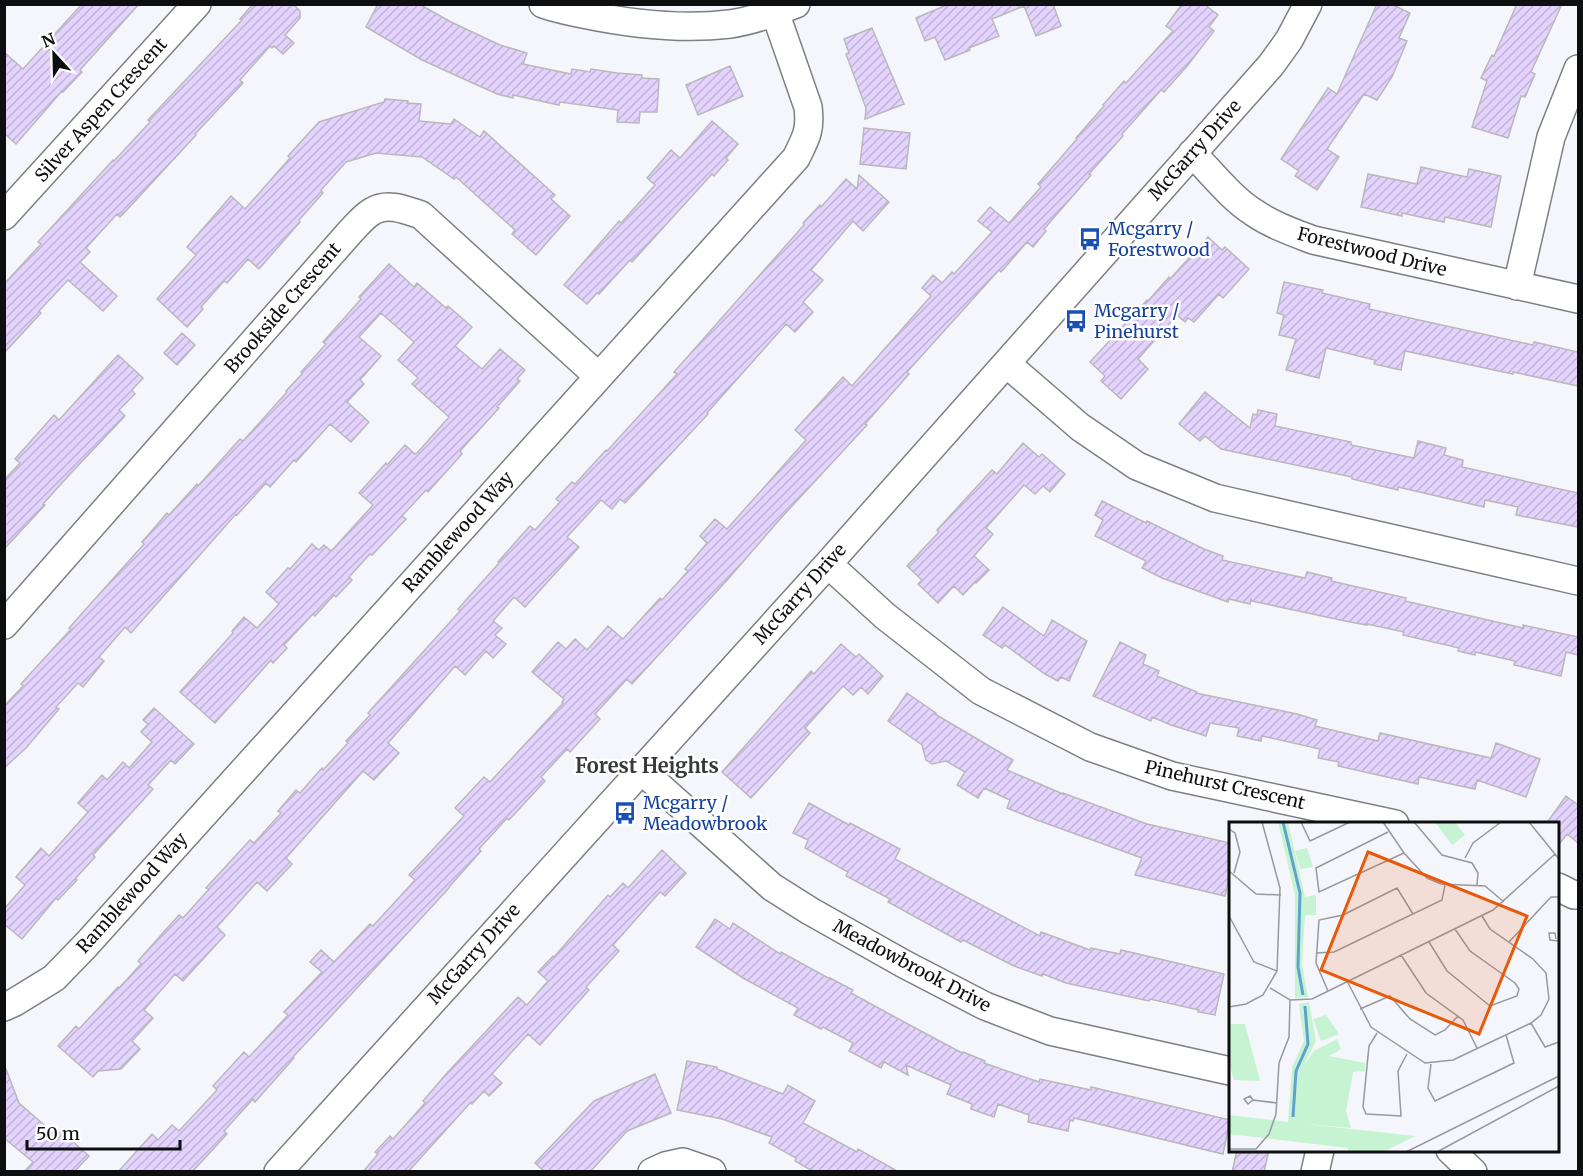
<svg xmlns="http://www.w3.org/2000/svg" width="1583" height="1176" font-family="Merriweather,serif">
  <defs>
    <pattern id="building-hatch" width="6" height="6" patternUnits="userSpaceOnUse" patternTransform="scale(1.5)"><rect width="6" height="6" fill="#e3d3fd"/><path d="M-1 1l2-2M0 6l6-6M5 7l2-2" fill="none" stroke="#c2b4d8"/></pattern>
  </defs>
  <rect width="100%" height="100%" fill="#f5f6fb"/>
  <!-- building -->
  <path fill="url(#building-hatch)" stroke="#bab8bc" stroke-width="1.5" d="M82,4H139L80,70L82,72L63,92L62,91L16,144L4,133V52L23,69Z
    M253,4H293L300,11V18L285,35L294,43L283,54L274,46L272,48L270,46L240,80L243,83L195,134L196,135L123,214V213L120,217L117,214L86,248L90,252L80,262L117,296L103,311L68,280L39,311L41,313L4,353V284L41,244L38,242L113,160L114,161L150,122L148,120L242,20L240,19Z
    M378,4H419L451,22L500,45L527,53L523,64L571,74L572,69L590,72L591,69L617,73L642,75V78L659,79L657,112H640L639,123L617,122L618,110L560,102L559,105L513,95V98L497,94L422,60L366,27Z
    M949,4H1053L1061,26L1036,36L1024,6L992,19L999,36L969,48L970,50L945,60L935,37L925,41L916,18Z
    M1182,4H1204L1218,15L1209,27L1214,31L1188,65L1164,92L1161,90L1122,134L1123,136L1089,174L1091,175L1044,229L1046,231L1033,247L1027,242L1001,272L999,270L907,372L909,374L865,424L867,425L781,518L729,578L632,684L627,679L595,714L600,719L570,752L567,749L541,777L545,781L509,820L507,818L479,849L481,851L449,887V888L321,1027L293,1057L294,1058L255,1102L253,1099L224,1131L227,1134L192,1172H118L152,1134L158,1140L172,1125L179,1131L217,1090L213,1086L244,1052L249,1057L288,1015L284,1012L322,972L310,962L321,950L334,962L370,924L373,926L415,880L409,875L464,816L455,808L484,777L490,782L563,703L562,702L564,699L532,672L558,642L566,649L575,639L587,650L608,626L623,639L660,598L662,600L688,571L685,569L707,543L700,536L715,519L727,529L806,440L795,430L843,377L852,386L931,296L922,288L933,275L942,283L952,272L954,274L992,232L978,221L990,207L1009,223L1041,187L1038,184L1077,139L1076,138L1104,106L1103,105L1124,81L1126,83L1173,31L1166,26Z
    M1377,4H1391L1410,13L1399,38L1407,41L1392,77L1377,100L1364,94L1327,149L1339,157L1317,190L1295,176L1299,171L1281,159L1328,88L1337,94Z
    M1517,4H1562L1531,72L1535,74L1525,97L1521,96L1508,138L1472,127L1487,81L1481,78L1492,55L1494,56Z
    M872,28L904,104L865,119L866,108L846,54L849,53L844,39Z
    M730,66L743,96L698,115L686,85Z
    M385,99L408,101L407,103L421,104L419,121L451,124L454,119L480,137L484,131L555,195L551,199L570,216L536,255L512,234L515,230L456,177L454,179L422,157L376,153L346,162L321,190L323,193L299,220L300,222L259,269L248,259L227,283L224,281L201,307L203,309L187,327L157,299L196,255L187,247L231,196L245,209L290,158L288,156L319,122L384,102Z
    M712,121L738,144L726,158L728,160L714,176L712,174L632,262L630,260L599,294L597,293L587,304L564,285L619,221L621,223L655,185L647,178L671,150L680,158Z
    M864,128L910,133L906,169L860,164Z
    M1421,167L1467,177L1469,169L1501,176L1491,227L1445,217L1444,222L1402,213V216L1361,207L1368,174L1417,184Z
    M859,175L889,202L863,231L853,221L811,270L823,280L803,302L813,312L795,332L786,324L707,413L708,414L625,503L620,499L612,509L601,500L567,537L579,547L525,607L514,597L493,621L502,628L495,635L506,644L493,658L486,651L465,675L455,666L388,743L399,753L374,780L363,771L286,858L292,864L267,891L257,882L217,927L225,935L183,981L175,974L144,1010L153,1018L132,1041L140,1049L121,1069L98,1071L93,1077L58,1046L76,1026L79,1029L118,987L119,988L141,964L138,961L161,935L179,915L183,918L209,889L206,888L250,840L254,843L281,813L278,811L296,790L300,793L322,768L323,770L348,743L346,741L370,715L368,713L460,611L458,609L499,563L498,562L520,537L530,526L535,530L560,502L556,499L572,482L575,484L606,450L607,451L677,374L674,372L804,225L803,223L820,205L821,207L846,179L857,189Z
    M1208,237L1222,250L1225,247L1249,269L1223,298L1219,294L1194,322L1188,318L1185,322L1177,315L1138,359L1148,369L1121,399L1101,381L1105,376L1090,362L1147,300L1148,301L1169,277L1170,279Z
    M389,264L414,287L417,283L446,308L448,306L472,327L455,346L482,369L500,349L525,370L517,379L520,381L497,407L499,408L460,451L462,454L428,492L426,490L402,516L406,519L372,555L370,554L349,577L352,580L336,597L334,595L315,616L313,614L284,645L287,648L273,663L271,660L215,723L180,692L233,633L232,631L244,617L257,628L279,604L266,592L288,568L290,569L312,544L319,550L324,545L331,551L335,547L373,505L359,493L386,463L387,465L405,445L415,454L417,453L449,417L412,384L418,378L398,360L414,342L381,313L359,337L381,356L360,380L364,384L347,402L369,422L351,442L330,424L296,462L294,460L270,487L266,483L237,515L236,514L131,633L125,627L99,657L104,661L83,687L78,683L56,707L59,709L26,748L4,768V706L23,686L21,684L71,629L69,628L144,544L142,542L167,513L169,515L197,484L198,486L240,439L243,441L287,392L286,391L302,374L301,372L326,344L323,342L361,299L359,297Z
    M1284,282L1323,290L1322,293L1370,304L1369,309L1533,345L1534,342L1578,352V386L1513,372V374L1405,351L1401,370L1374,364L1375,360L1326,348L1319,378L1286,370L1296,339L1279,335L1284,315L1277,313Z
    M182,333L195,345L177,365L164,353Z
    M118,355L143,378L132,390L135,394L119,410L125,416L71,473L43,504L45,505L4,549V480L20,463L15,459L54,415L59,420Z
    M1205,392L1250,428L1253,414L1257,415L1258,410L1277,414L1275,426L1351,442V445L1414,458L1418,441L1446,448L1444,455L1463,460L1462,467L1578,493V527L1516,515L1518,507L1485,500L1484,507L1398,487V490L1352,479V477L1221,449L1205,436L1200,441L1179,424Z
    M1023,443L1039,457L1042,454L1065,474L1050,492L1043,486L1035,494L1024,485L986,528L993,534L974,556L989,570L976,583L975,582L963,595L954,586L938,603L918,584L922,580L907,566L939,532L937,530L992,470L997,474Z
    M1102,501L1146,523L1147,521L1204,549L1223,556L1222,560L1305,578L1307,572L1332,578L1331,581L1406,598L1405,601L1523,628V625L1578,637V655L1566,652L1561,676L1514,665L1515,661L1475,652V655L1458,651L1459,648L1403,635L1404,632L1367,624V625L1345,621L1252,601L1251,599L1250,604L1229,599L1228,602L1162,578L1142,568L1146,561L1095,536L1103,520L1095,515Z
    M1003,607L1044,636L1052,620L1087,641L1069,681L1061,677L1058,681L1045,674L1005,645L1002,648L983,635Z
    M1120,642L1146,655L1143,664L1159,671L1157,676L1197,692L1196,693L1297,714L1317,720L1315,726L1378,741L1380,733L1491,758L1496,743L1540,759L1526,797L1477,780L1475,789L1419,777L1418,784L1338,766L1339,762L1318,758L1320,749L1262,736L1261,741L1237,736L1239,728L1210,723L1206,736L1171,725L1152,717L1151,721L1093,696Z
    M841,644L856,657L859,654L883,676L868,694L861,687L853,695L843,686L805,728L810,733L751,798L722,772L811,671L814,674Z
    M907,693L936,713L935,714L1013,760L1007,770L1063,794V793L1147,824L1230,843V874L1225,896L1135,875L1142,858L1037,820L1007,808L1010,800L984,788L978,798L957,785L965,772L946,761L932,764L926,760L922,745L888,721Z
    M154,708L194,744L175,764L171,760L148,785L153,789L93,855L95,857L75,879L77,880L58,900L56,898L22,939L4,924V909L25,885L16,877L41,848L49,856L88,812L78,803L102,775L107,780L123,762L129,768L152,742L141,732L148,724L143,720Z
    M1566,796L1578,805V843L1567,834L1557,847V824H1546Z
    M809,803L849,825L850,823L900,849L895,859L1040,936L1041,932L1090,950L1091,948L1120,954L1121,950L1224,974L1215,1015L1198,1012L1199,1010L1150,999L1149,1001L1066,983L1043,974L1042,976L1014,966L963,940L961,942L888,902L890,899L846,876L848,872L805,848L808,840L793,833Z
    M662,850L686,873L665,896L660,892L613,945L619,951L586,987L589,990L540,1045L528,1034L492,1074L502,1083L489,1096L484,1091L472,1104L471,1102L408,1172H363L378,1154L375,1152L390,1136L393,1139L425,1103L423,1101L447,1073L518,997L527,1005L548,981L538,972L553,956L554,957L608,895L610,897L623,883L628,888Z
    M715,919L730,929L733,923L780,954L781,952L830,979V978L853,990L851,993L893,1016L962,1053L963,1052L985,1061L984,1063L1039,1082L1040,1079L1091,1090V1087L1230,1120L1223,1154L1074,1118L1073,1121L1070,1120L1068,1131L1028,1122L1029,1115L998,1104L994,1117L971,1109L972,1104L947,1094L951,1085L906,1065L908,1075L884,1062L881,1068L849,1051L853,1043L823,1027L821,1029L794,1015L798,1008L743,978L696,947Z
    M687,1061L717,1067V1069L783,1094L788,1085L815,1101L803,1123L857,1152L858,1149L899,1172H814L795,1161L796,1158L769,1143L772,1137L722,1119L677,1110Z
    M4,1069H6L19,1103L57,1136L61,1131L89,1156L74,1172H24L33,1162L4,1138Z
    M655,1074L671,1113L627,1131L590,1172H545L535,1163L594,1101Z
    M1237,1150H1269L1264,1172H1232Z"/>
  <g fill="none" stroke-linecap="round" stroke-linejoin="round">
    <!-- minor casing -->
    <g stroke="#7d7f82" stroke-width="30">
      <path id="minor" d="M543,4C556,9 569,11 583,14C631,24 681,30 730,24C752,21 775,12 796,4
        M1192,153C1212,173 1230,197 1253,212C1272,225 1292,232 1313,240L1578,299
        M4,216L197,4
        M1517,286L1551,137L1578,69
        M1007,364L1080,427L1137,466L1215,498L1578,581
        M828,564L885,616L981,691L1090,747L1172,776L1395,824
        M4,625L351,231C357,225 365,215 373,211C388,202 406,210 421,215L598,376
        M641,770L772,887L810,911L904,964L985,1006L1050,1031L1230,1071
        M1558,887L1574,895H1578
        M4,1007L15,1002L54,978L86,945L796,158C806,138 811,130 808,107L775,12
        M1450,1150L1473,1172
        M278,1172L828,564L1271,65L1289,40L1308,4
        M652,1172L665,1166L683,1162L712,1172
        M1315,1172L1320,1150"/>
    </g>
    <!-- minor -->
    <use href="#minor" stroke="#fff" stroke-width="27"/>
  </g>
  <!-- icons -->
  <defs>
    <g id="bus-bare" transform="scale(1.8)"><path d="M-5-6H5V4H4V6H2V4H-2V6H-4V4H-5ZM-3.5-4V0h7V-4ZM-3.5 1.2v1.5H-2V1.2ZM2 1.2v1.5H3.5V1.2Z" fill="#1a4fb4" stroke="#fff" stroke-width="2.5" paint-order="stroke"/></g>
  </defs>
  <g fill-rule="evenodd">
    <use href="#bus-bare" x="1090" y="239"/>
    <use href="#bus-bare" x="1076" y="321"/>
    <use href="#bus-bare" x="625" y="813"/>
  </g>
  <g text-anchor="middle" stroke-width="5" stroke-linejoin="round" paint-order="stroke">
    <!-- street labels -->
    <g font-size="18" fill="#0d0e0f" stroke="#fff">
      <text transform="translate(101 110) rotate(-48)" y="6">Silver Aspen Crescent</text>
      <text transform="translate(1195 150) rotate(-48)" y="6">McGarry Drive</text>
      <text transform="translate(1372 252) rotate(14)" y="6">Forestwood Drive</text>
      <text transform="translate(283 308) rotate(-49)" y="6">Brookside Crescent</text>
      <text transform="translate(458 532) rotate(-48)" y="6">Ramblewood Way</text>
      <text transform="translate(800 594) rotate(-48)" y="6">McGarry Drive</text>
      <text transform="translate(1225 785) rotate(13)" y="6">Pinehurst Crescent</text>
      <text transform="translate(132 893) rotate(-48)" y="6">Ramblewood Way</text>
      <text transform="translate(474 954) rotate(-48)" y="6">McGarry Drive</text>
      <text transform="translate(912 966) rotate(28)" y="6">Meadowbrook Drive</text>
    </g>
    <!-- transit labels -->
    <g font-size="18" fill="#164399" stroke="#fff" text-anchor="start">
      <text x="1108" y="235">Mcgarry /<tspan x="1108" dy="21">Forestwood</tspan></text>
      <text x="1094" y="317">Mcgarry /<tspan x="1094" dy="21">Pinehurst</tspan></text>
      <text x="643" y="809">Mcgarry /<tspan x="643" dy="21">Meadowbrook</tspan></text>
    </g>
    <!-- neighbourhood labels -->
    <g font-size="20" font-weight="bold" fill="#38393c" stroke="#fff">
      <text x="647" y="773">Forest Heights</text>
    </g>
  </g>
  <!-- overview -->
  <g transform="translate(1229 822)">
    <rect width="330" height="330" fill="#f5f6fb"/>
    <path d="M49,0H59L76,75L87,73V93H76L73,142L79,175L66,176V73ZM80,180L87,219L75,243L68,301L186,314L154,330H119V326L0,312V293L59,300L63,245L75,219L70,182Z" fill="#c6f3d2"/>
    <path d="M0,202H16L31,259L5,258L0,241Z" fill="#c6f3d2"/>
    <path d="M206,0H226L236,13L223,23ZM78,26L84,45L71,47L66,29ZM97,193L110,212L92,219L84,197ZM108,217L112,227L100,234L136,241V249L124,250L117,289L122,306L67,301L75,243L85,229Z" fill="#c6f3d2"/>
    <path fill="none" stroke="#5fa2d0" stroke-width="3" d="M54,0L71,71L69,145L74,173M64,295L67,249L79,222L76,184"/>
    <path fill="none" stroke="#98999d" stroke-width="1.5" d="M72,0L81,19L121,0M154,0L175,31L198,56L212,62L256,64L275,80M185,0L213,33L243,41L249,51L248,63M300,0L330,37M0,7L6,11L11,30L5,51M159,10L87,46L90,70L175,31M236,36L244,21L272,0M0,49L27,72L52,73M0,94L25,140L48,149M327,117L326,111H320L321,118L330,119M200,120L218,149L261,184L288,174L290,167L286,161L241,129L226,107M280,120L322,75H330M88,131L105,130L213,78L216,63M172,133L197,171L234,198L248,226M118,159L142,205L196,241L224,238L302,201L312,193L320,177L317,151L304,137L261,107L253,94M41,166L61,178L83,177L264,88L326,32M99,169L87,141L90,98L114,93L168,66L184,92M0,185L17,182L34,173L48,149L51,66L33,0M131,187L161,174L181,197L206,213L216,208L229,194M302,201L316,225L330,220M148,211L140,224L134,285L137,292L172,294L169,249L178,232M202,242L199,266L206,279L285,241L277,213M24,278L19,282L15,277L21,274L24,278L48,281M0,327H27L40,312L47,292L50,241L60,215L61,178M177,330L330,254M208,330L330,264"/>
    <path fill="#e8590c" fill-opacity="0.15" stroke="#e8590c" stroke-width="3" d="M139,30L298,94L250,212L92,148Z"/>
    <rect width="330" height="330" fill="none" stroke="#0d0e0f" stroke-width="3"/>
  </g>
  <!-- border -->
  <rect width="1583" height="1176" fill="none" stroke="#0d0e0f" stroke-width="12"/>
  <!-- north arrow -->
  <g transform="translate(54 54) rotate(338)" stroke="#ffffff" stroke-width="4.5" paint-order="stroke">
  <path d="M0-4.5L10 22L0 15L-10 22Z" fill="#0d0e0f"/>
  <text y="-9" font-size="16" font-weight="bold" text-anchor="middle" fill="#0d0e0f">N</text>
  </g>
  <!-- scale -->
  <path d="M27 1140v9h153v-9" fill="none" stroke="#0d0e0f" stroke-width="3"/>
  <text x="36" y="1140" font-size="18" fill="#0d0e0f" stroke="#ffffff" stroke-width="4.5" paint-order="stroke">50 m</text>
</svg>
